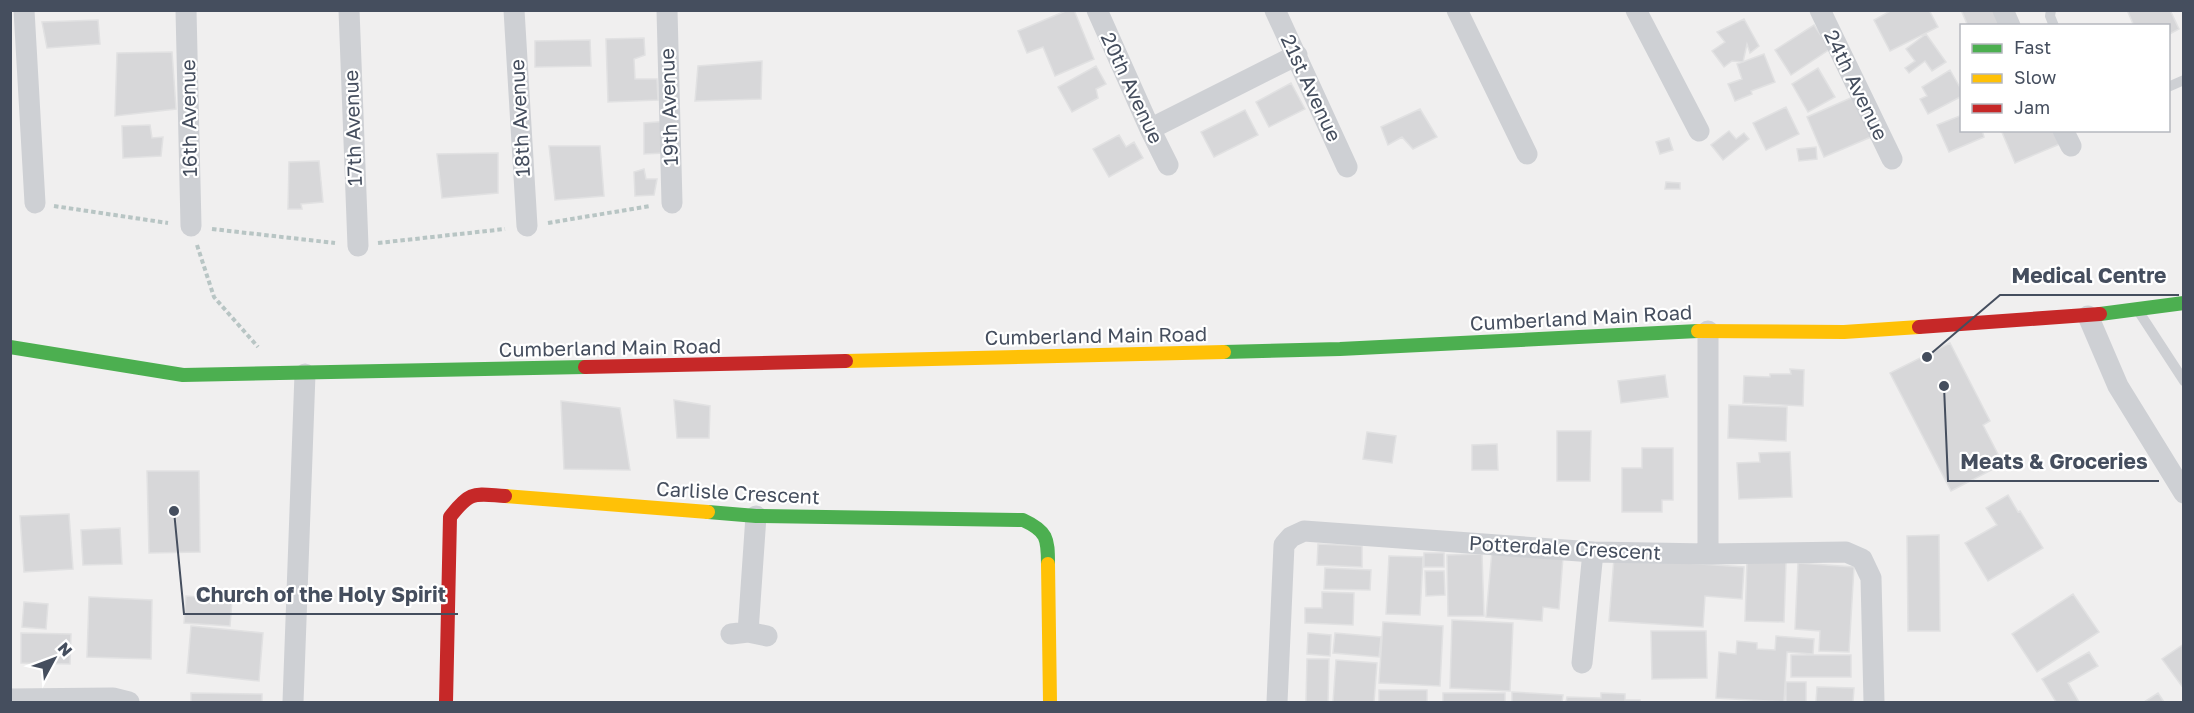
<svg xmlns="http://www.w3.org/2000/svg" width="2194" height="713" font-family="'Golos Text',sans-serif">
  <rect width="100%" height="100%" fill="#f0efef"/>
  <!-- building -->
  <path fill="#d7d7d9" stroke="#e1e1e2" stroke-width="1.5" d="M1068,10H1074L1094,59L1055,76L1043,47L1027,53L1018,31Z
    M1892,10H1929L1938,27L1890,51L1874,20Z
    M1961,10H2000L2004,26H1968Z
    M2127,10H2170L2179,29L2168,35V26H2134Z
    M2127,10H2170L2179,29L2168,35V26H2134Z
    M1744,19L1759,46L1750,53L1747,44L1743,62L1732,61L1724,67L1712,51L1725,42L1717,32Z
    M98,20L100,44L47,48L42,22Z
    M1814,25L1830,49L1791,75L1775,50Z
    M1926,34L1946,62L1932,71L1925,61L1909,73L1905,68L1915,61L1906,49Z
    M644,38L645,55L634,59L635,79H657L658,100L608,102L606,39Z
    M590,40L591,66L535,67V41Z
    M172,52L176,109L115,116L117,53Z
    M1764,54L1775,82L1751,91L1752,94L1735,101L1728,84L1742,79L1737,64Z
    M762,61L761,99L695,101L698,66Z
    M1096,66L1106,84L1096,89L1098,98L1072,112L1058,87Z
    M1818,68L1835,97L1808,112L1792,84Z
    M1950,70L1962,91V96L1928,114L1920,99L1927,96L1922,87Z
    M1291,83L1305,109L1269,127L1256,102Z
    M1853,97L1871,137L1824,157L1807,117Z
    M1786,107L1799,134L1766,150L1753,123Z
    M1420,109L1437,137L1413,149L1402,137L1388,145L1381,127Z
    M1245,110L1258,135L1214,157L1201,132Z
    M1962,115V130H1982L1984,137L1949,152L1937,125Z
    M670,121L665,153L644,154V123Z
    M150,125L152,138L163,137L161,156L123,158L122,126Z
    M2001,130H2056L2062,143L2015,163Z
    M1729,131L1736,139L1744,133L1749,139L1723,160L1711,145Z
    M1119,135L1126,147L1134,142L1143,158L1109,177L1093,149Z
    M1669,138L1673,150L1660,154L1656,142Z
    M549,146H600L604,196L555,200Z
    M1816,147L1817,159L1799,161L1797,149Z
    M498,153V193L442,198L437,154Z
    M319,161L323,202L301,204L302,209H288L289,162Z
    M644,169L646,179H657L654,195L635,196L634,172Z
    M1666,182L1680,183V189H1665Z
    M1950,343L1990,421L1983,425L2003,464L1951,491L1890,373Z
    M1790,369L1804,370L1803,406L1743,403L1744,376L1770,377V374H1791Z
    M1665,375L1668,397L1621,403L1618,381Z
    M674,400L710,406L709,438H677Z
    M561,401L620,408L630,470L564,469Z
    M1729,405L1787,407L1786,441L1728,438Z
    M1557,431H1591L1590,481H1557Z
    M1367,432L1396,436L1392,463L1363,459Z
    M1497,444L1498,470H1472V445Z
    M1642,448H1673V500H1662V512H1622V468H1642Z
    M1790,452L1792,497L1739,499L1737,463L1760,462L1759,453Z
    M147,471H199L200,552L149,553Z
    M2008,495L2018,512L2020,511L2043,548L1988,581L1965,543L1997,525L1986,508Z
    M69,514L73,569L24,572L20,516Z
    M120,528L122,564L83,565L81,530Z
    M1939,535L1940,631H1908L1907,536Z
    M1318,544L1362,546V567L1317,565Z
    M1492,551L1563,557L1559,609L1543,607L1542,621L1486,617Z
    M1424,553H1444V567H1424Z
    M1482,554L1484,616H1448L1447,555Z
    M1389,556L1423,557L1420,615L1386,614Z
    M1614,558L1744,567L1742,599L1705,596L1703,627L1609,621Z
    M1747,561L1786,562L1784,622L1745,621Z
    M1798,563L1854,567L1849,652L1819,651L1820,631L1795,629Z
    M1325,568L1371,570L1370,590L1324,589Z
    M1425,571H1444L1445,595L1426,596Z
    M1322,592L1354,593L1353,625L1305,623V608H1322Z
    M2073,594L2099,632L2037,672L2012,634Z
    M186,596L232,600L230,626L184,623Z
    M89,597L152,600L151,659L87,657Z
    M24,602L48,604L46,629L22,627Z
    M1452,620L1513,623L1510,691L1450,688Z
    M1383,622L1443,626L1440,686L1379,683Z
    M191,626L263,633L259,681L187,673Z
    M1651,631H1706L1707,678L1652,679Z
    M21,633L71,634L70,664L21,663Z
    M1308,633L1331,635L1330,656L1307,654Z
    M1335,633L1381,637L1379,657L1333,653Z
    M1776,636L1814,639L1813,654L1787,652L1784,702L1716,698L1719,652L1736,654L1737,641L1757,643V649L1775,650Z
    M2184,644V689L2162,659Z
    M2089,652L2098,666L2068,683L2079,702H2056L2042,679Z
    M1791,655H1851V677H1791Z
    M1307,659H1329L1328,702H1306Z
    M1336,660L1377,663L1374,702H1333Z
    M1786,682H1806V702H1786Z
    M1817,687L1854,688L1853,702H1816Z
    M1379,690H1427V702H1379Z
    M1512,692L1563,695L1562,702H1512Z
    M191,693L262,694V702H191Z
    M1443,693H1505V702H1443Z
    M1601,693L1625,694V700H1640V702H1566L1567,697L1601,698Z
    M2158,693L2164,702H2144Z"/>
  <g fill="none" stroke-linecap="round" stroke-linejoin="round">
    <!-- path -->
    <path stroke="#b8c5c4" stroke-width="4" stroke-dasharray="4.5 3" stroke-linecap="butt" d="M54,206L168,223
      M548,223L650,206
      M212,229L335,243
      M378,243L505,229
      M197,245L214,297L258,347"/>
    <!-- lane -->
    <path stroke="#ced0d4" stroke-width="10" d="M2051,10L2050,16L2054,26
      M2168,87L2184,80
      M2139,312L2184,381"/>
    <!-- street -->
    <path stroke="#ced0d4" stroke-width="21" d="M24,10L35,203
      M186,10L191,226
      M349,10L358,246
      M514,10L527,226
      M667,10L672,203
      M1097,10L1150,129L1168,165
      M1275,10L1347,167
      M1457,10L1527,154
      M1636,10L1699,131
      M1820,10L1892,159
      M2003,10L2010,26
      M1150,129L1297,55
      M2063,130L2071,146
      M2088,316L2118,386L2184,493
      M1708,554V331
      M748,632L756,516
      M731,634L748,632L767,636
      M1582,663L1593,552
      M10,699L113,698L129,702
      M293,702L305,374
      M1277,702L1284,545L1291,537L1304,531L1593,552L1708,554L1846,552L1862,559L1871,578L1874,702"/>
    <!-- fast -->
    <path stroke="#4caf50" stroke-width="14" d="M2100,314L2184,303
      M10,347L183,375L585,367
      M1224,352L1340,349L1698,331
      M708,512L756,516L1023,520C1047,531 1048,538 1048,564"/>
    <!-- slow -->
    <path stroke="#ffc107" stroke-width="14" d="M1698,331L1844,332L1919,327
      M846,361L1224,352
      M505,496L708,512
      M1048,564L1050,702"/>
    <!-- jam -->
    <path stroke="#c62828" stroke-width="14" d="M1919,327L2100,314
      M585,367L846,361
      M446,702L450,517C471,490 474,494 505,496"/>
  </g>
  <g text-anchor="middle" stroke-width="4.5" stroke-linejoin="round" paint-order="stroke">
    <!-- street labels -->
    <g font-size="20" fill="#454e5e" stroke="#fff">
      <text transform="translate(1856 85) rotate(64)" y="7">24th Avenue</text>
      <text transform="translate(1132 88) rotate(65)" y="7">20th Avenue</text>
      <text transform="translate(1311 88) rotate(65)" y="7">21st Avenue</text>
      <text transform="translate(669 107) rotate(-92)" y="7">19th Avenue</text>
      <text transform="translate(189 118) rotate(-91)" y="7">16th Avenue</text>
      <text transform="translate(520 118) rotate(-93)" y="7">18th Avenue</text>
      <text transform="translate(353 128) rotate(-92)" y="7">17th Avenue</text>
      <text transform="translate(1581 318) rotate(-3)" y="7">Cumberland Main Road</text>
      <text transform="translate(1096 336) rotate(-1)" y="7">Cumberland Main Road</text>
      <text transform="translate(610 348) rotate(-1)" y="7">Cumberland Main Road</text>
      <text transform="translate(738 493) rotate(3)" y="7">Carlisle Crescent</text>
      <text transform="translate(1565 548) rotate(3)" y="7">Potterdale Crescent</text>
    </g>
  </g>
  <!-- callouts -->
  <path fill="none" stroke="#454e5e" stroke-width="2" d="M1927 357L2000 295H2179M1944 386L1948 481H2159M174 511L184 614H458"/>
  <g fill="#454e5e" stroke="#fff" stroke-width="2">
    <circle cx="1927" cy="357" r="6"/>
    <circle cx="1944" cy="386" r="6"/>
    <circle cx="174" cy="511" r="6"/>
  </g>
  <g font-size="21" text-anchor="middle" font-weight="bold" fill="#454e5e" stroke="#fff" stroke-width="4.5" stroke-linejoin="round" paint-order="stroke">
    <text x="2089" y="283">Medical Centre</text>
    <text x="2054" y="469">Meats &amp; Groceries</text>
    <text x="321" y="602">Church of the Holy Spirit</text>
  </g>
  <!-- border -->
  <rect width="2194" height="713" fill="none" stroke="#454e5e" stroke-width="24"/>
  <!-- legend -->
  <rect x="1960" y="24" width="210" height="108" fill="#ffffff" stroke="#b5b8bf" stroke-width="1.5"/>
  <rect x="1972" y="44" width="30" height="9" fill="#4caf50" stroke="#b5b8bf" stroke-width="1.5"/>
  <text x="2014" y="54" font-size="18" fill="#454e5e">Fast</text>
  <rect x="1972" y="74" width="30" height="9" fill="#ffc107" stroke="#b5b8bf" stroke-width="1.5"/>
  <text x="2014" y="84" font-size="18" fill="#454e5e">Slow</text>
  <rect x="1972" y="104" width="30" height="9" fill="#c62828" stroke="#b5b8bf" stroke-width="1.5"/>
  <text x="2014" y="114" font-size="18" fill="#454e5e">Jam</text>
  <!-- north arrow -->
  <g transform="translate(54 659) rotate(49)" stroke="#ffffff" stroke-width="4.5" paint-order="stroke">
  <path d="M0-4.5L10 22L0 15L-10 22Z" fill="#454e5e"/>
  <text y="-9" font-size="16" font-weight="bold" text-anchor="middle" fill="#454e5e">N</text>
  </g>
</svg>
